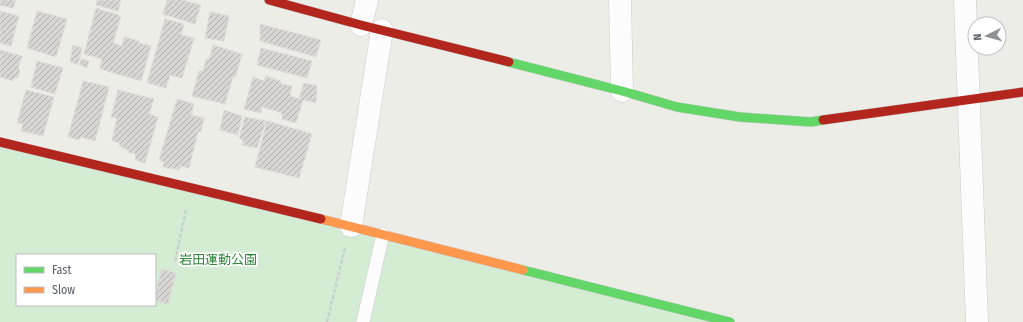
<svg xmlns="http://www.w3.org/2000/svg" width="1023" height="322" font-family="'Fira Sans Condensed','Noto Sans JP',sans-serif">
  <defs>
    <pattern id="building-hatch" width="6" height="6" patternUnits="userSpaceOnUse"><rect width="6" height="6" fill="#d7d6d3"/><path d="M-1 1l2-2M0 6l6-6M5 7l2-2" fill="none" stroke="#b2b1af"/></pattern>
  </defs>
  <rect width="100%" height="100%" fill="#edede8"/>
  <!-- park -->
  <path fill="#d4ebd4" fill-rule="evenodd" d="M0,142L730,322H0ZM17,255H155V305H17Z"/>
  <!-- building -->
  <path fill="url(#building-hatch)" stroke="#dddcd7" d="M0,0H16L13,8L0,5Z
    M97,0H121L118,11L96,5Z
    M167,0H182L201,5L195,24L163,14Z
    M96,8L121,16L113,43L122,46L124,37L139,41V43L151,46L141,81L100,69L102,59L84,54Z
    M0,11L19,16L11,46L0,43Z
    M37,11L67,19L56,57L27,48Z
    M210,12L229,16L224,41L205,38Z
    M165,19L184,24L181,35L194,38L182,78L170,75L166,88L147,83Z
    M260,24L321,40L316,57L260,41Z
    M73,45L82,48L78,65L70,61Z
    M213,45L242,54L236,76L233,77L225,104L192,96L199,71H203L206,60L210,57Z
    M261,48L312,61L307,78L257,65Z
    M0,50L22,56L18,68L20,69L18,78H14L13,81L0,77Z
    M81,59L89,61L87,68L80,65Z
    M37,61L63,68L55,94L31,87Z
    M266,76L280,81L281,84L292,86L290,96L299,99L304,83L317,86L316,103L303,100L296,123L282,119V113L262,107L261,113L244,109L253,77L264,81Z
    M83,81L109,87L95,141L81,137L79,140L68,137Z
    M26,90L54,97L43,136L21,131L23,124L17,123Z
    M118,90L154,99L149,114L158,117L145,163L135,160L136,154L128,152V150L119,146L120,143L112,141L117,118L111,117Z
    M177,99L194,104L191,115L204,118L201,131L198,132L189,168L181,166L179,170L163,167L164,162L159,160Z
    M224,110L242,116L238,135L220,130Z
    M245,117L266,121L257,148L242,145L243,140L239,138Z
    M267,121L312,134L299,178L255,167Z
    M162,269L176,273L168,304L155,300V294Z"/>
  <g fill="none" stroke-linecap="round" stroke-linejoin="round">
    <!-- lane casing -->
    <g stroke="#cacbca" stroke-width="14">
      <path id="lane" d="M363,322L383,234"/>
    </g>
    <!-- street casing -->
    <g stroke="#cacbca" stroke-width="23">
      <path id="street" d="M620,0L622,91
        M965,0L977,322
        M361,25L367,0
        M351,226L382,30"/>
    </g>
    <!-- fast casing -->
    <g stroke="#cacaca" stroke-width="10">
      <path id="fast" d="M509,62L622,91L677,107L740,117L811,122L823,120
        M523,270L730,322"/>
    </g>
    <!-- slow casing -->
    <g stroke="#cacaca" stroke-width="10">
      <path id="slow" d="M321,219L523,270"/>
    </g>
    <!-- jam casing -->
    <g stroke="#cacaca" stroke-width="10">
      <path id="jam" d="M269,0L361,25L509,62
        M823,120L1023,92
        M0,142L321,219"/>
    </g>
    <!-- path -->
    <path stroke="#cbcfcd" stroke-width="2.5" stroke-dasharray="4 2" stroke-linecap="butt" d="M175,261L186,210
      M327,322L345,248"/>
    <!-- lane -->
    <use href="#lane" stroke="#fcfcfc" stroke-width="13"/>
    <!-- street -->
    <use href="#street" stroke="#fcfcfc" stroke-width="22"/>
    <!-- fast -->
    <use href="#fast" stroke="#63d668" stroke-width="9"/>
    <!-- slow -->
    <use href="#slow" stroke="#ff974d" stroke-width="9"/>
    <!-- jam -->
    <use href="#jam" stroke="#b3261e" stroke-width="9"/>
  </g>
  <g text-anchor="middle" stroke-width="3.5" stroke-linejoin="round" paint-order="stroke">
    <!-- park labels -->
    <g font-size="13" fill="#2e853a" stroke="#fff">
      <text x="218" y="264">岩田運動公園</text>
    </g>
  </g>
  <!-- legend -->
  <rect x="16" y="254" width="140" height="52" fill="#ffffff" stroke="#bebfc2"/>
  <rect x="24" y="267" width="20" height="6" fill="#63d668" stroke="#bebfc2"/>
  <text x="52" y="274" font-size="12" fill="#5d6067">Fast</text>
  <rect x="24" y="287" width="20" height="6" fill="#ff974d" stroke="#bebfc2"/>
  <text x="52" y="294" font-size="12" fill="#5d6067">Slow</text>
  <!-- north arrow -->
  <g transform="translate(987 36) rotate(264)"><circle r="19" fill="#ffffff" stroke="#bebfc2"/>
  <path d="M0-3L7 15L0 10L-7 15Z" fill="#8f9194"/>
  <text y="-6" font-size="11" font-weight="bold" text-anchor="middle" fill="#5d6067">N</text>
  </g>
</svg>
